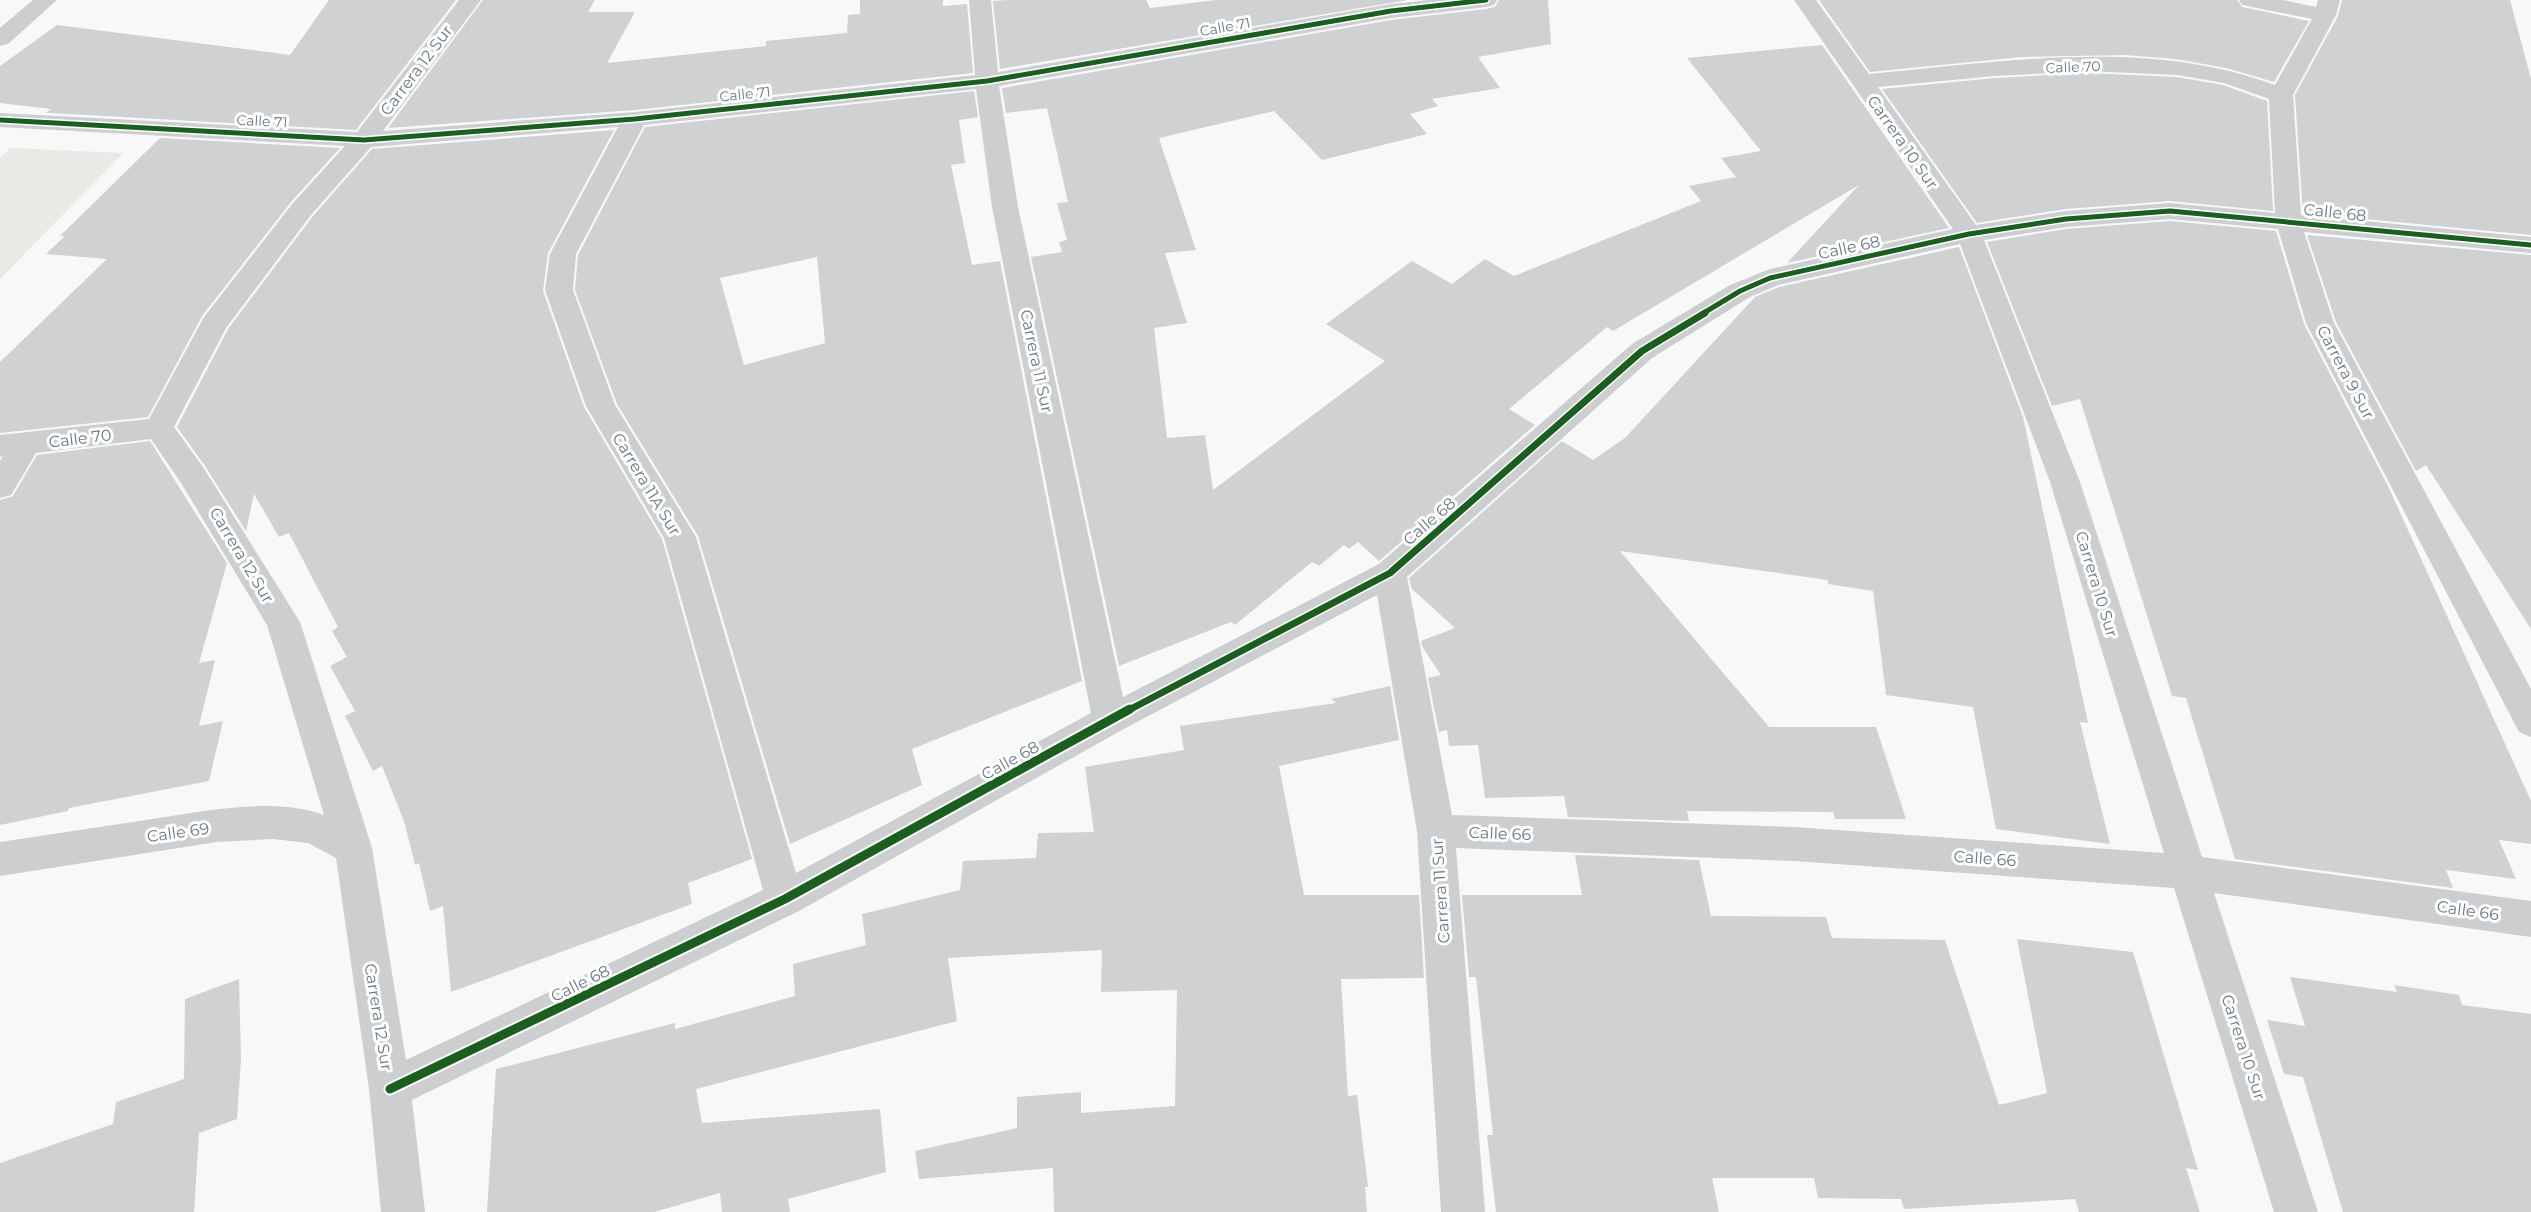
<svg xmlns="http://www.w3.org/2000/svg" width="2531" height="1212" font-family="Montserrat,sans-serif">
  <rect width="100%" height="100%" fill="#f8f8f8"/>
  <!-- green -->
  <path fill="#e8eae6" d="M10,148L123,153L0,279V158Z"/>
  <!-- building -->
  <path fill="#cfd1d2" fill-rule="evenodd" d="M329,0H456L356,130L50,113H46L51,109L0,103V66L57,25L290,55Z
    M483,0H595L588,12H635L607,63L766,46V41L847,33L848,15L860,14V0H943V6L967,4L973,73L635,110L388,128Z
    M1007,0H1146L1150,8L1216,0H1408L1000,69L993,1Z
    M1499,0H1548L1551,44L1478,57L1500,88L1432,99L1438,106L1410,114L1427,134L1322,160L1274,111L1159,138L1196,250L1165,253L1187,323L1154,328L1167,438L1205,435L1213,490L1385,361L1326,324L1412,261L1452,284L1485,259L1514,276L1701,201L1689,186L1736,177L1721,158L1761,151L1687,58L1822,45L1949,228L1787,263L1859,185L1613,331L1607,327L1509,409L1535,425L1379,561L1358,542L1349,549L1344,545L1319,566L1312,562L1235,625L1231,622L1119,666L1031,257L1062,252L1059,242L1067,240L1057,203L1068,202L1047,108L1006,113L1002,88L1391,20L1486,9L1495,7Z
    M1819,0H2237L2242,7L2309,21L2274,82L2226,68L2176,59L2125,55L2022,57L1870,72Z
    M2342,0H2510L2531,79V235L2303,213L2295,95L2338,16Z
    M2087,73L2177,77L2223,85L2267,101L2273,211L2170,201L2066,209L1977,223L1882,89L1995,78Z
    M974,91L978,117L959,120L965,163L951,165L972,265L1000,261L1082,681L912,749L922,785L790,844L698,536L617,404L575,290L578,255L645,127ZM817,257L825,343L744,365L720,278Z
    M614,130L548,253L543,291L584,407L662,539L752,859L688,883L692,904L451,992L443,906L430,911L419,863L415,865L404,821L382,766L373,771L345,716L355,711L330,666L347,657L332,631L338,627L289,533L279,537L254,494L246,531L205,466L177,427L228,329L313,216L372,149Z
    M160,138L340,148L291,202L202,316L148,417L0,433V362L107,259L46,254L65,236H60Z
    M2170,221L2276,231L2304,324L2388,486L2531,801V844L2499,840L2516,879L2446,870L2453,888L2235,859L2186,698L2172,696L2080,399L2052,406L1987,242L2066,229Z
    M2307,235L2531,255V629L2426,465L2416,471L2336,322Z
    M1959,247L2023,417L2088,723L2080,722L2110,844L1996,829L1973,707L1886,695L1873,591L1828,584V580L1620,551L1769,727H1876L1906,819H1835L1833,812L1687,811L1689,821L1568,817L1564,796L1485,798L1478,745L1449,746L1447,730L1439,732L1428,678L1441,675L1423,648L1421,641L1455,628L1412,589L1409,578L1562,441L1593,460L1625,438L1755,297L1779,287Z
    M150,441L227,563L199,663L215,660L199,726L223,721L209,781L69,808L68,811L0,825V500L13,496L37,455Z
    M1390,686L1399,740L1279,766L1304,895H1419L1424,978L1341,979L1348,1096L1357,1095L1368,1187H1365L1367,1212H1054L1053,1168L919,1179L915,1151L1017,1128V1097L1081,1092V1113L1175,1106L1177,990L1101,992L1102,950L948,958L957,1021L696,1089L702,1123L880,1109L886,1172L788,1199L790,1212H722L720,1193L654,1212H487L496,1069L675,1023V1029L795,996L793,964L866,945L862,914L960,890L963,861L1036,858L1038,833L1094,832L1085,767L1184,750L1180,726L1336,703L1331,699Z
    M1575,855L1699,860L1711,916L1826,917L1832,938L1945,940L1999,1105L2047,1093L2017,939L2133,952L2198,1170L2186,1168L2200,1212H2079L2075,1199L1904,1209L1901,1199L1818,1198L1814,1178H1712L1719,1212H1496L1487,1135H1493L1476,977H1469L1462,895H1582Z
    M2290,977L2397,992L2394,985L2459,995L2462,1005L2531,1014V1212H2343L2303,1077L2284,1074L2267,1020L2305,1026Z
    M239,979L241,1059L237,1119L199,1133L194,1212H0V1163L113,1124L116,1102L184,1079L185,999Z"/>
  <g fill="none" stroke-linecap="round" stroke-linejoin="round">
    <!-- minor -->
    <path fill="#cdcecf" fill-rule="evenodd" d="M33,0H57L8,44L0,46V28Z
      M459,0H481L383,131L635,112L975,75L969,0H991L998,72L1391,4L1429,0H1497L1494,5L1486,7L1391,18L999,86L1018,207L1123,697L1379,564L1632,344L1730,285L1770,269L1953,229L1794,0H1816L1869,74C2002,62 2146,37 2275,85L2312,19L2242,5L2239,0H2283L2316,7L2318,0H2340L2336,15L2293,95L2301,215L2531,237V253L2304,232L2334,323L2531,689V737L2519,732L2306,323L2278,229L2170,219L2066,227L1984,240L2080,482L2202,857L2531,901V937L2214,893L2318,1212H2274L2174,888L1794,861L1456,848L1485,1212H1441L1417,831L1377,595L1122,730L799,911L412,1100L425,1212H381L369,1089L336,858L308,843L273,839L217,842L0,876V842C49,835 97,827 146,820C200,812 272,796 324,815L267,625L181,483L151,439L36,453L11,495L0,498V461L3,456L0,457V435L149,419L204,317L293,203L345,146L0,127V113L357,132ZM2087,71L2177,75L2224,83L2269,99L2275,213L2170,203L2066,211L1976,225L1878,87L1995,76ZM976,89L992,207L1091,713L796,873L696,537L615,405L573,290L576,254L644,125ZM618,127L550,254L545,290L586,406L664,538L763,890L406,1060L372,848L300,622L203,467L174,427L226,328L311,215L371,147ZM1960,244L2050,482L2164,853L1794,827L1452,815L1407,577L1652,358L1750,297L1778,285Z"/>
    <!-- cycleway-far2 casing -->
    <g stroke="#fff" stroke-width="8">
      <path id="cycleway-far2" d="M0,120L364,140L635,119L987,81L1391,11L1486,0
        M1702,314L1740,291L1770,278L1969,234L2066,219L2170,211L2531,245"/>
    </g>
    <!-- cycleway-far1 casing -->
    <g stroke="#fff" stroke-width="10">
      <path id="cycleway-far1" d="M1127,711L1390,573L1642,351L1705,313"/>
    </g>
    <!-- cycleway casing -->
    <g stroke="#fff" stroke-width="13">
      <path id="cycleway" d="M390,1089L785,899L1130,709"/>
    </g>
    <!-- cycleway-far2 -->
    <use href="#cycleway-far2" stroke="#1b5e20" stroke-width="5"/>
    <!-- cycleway-far1 -->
    <use href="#cycleway-far1" stroke="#1b5e20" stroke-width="7"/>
    <!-- cycleway -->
    <use href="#cycleway" stroke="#1b5e20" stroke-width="9"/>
  </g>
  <g text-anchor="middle" stroke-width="6" stroke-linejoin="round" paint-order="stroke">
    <!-- far-street labels -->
    <g font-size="14" fill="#6a7885" stroke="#fff">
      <text transform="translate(1225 27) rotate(-10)" y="5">Calle 71</text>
      <text transform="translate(2073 67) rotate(-2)" y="5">Calle 70</text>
      <text transform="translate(745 94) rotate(-6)" y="5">Calle 71</text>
      <text transform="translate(262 121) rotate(3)" y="5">Calle 71</text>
    </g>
    <!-- street labels -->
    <g font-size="16" fill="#6a7885" stroke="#fff">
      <text transform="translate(416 70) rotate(-53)" y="6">Carrera 12 Sur</text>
      <text transform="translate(1903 142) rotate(55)" y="6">Carrera 10 Sur</text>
      <text transform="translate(2335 212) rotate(6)" y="6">Calle 68</text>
      <text transform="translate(1849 247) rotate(-12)" y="6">Calle 68</text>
      <text transform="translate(1037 361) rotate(78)" y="6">Carrera 11 Sur</text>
      <text transform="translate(2346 372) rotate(62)" y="6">Carrera 9 Sur</text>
      <text transform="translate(80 438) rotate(-7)" y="6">Calle 70</text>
      <text transform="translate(647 484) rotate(59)" y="6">Carrera 11A Sur</text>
      <text transform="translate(1429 521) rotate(-41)" y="6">Calle 68</text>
      <text transform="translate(242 555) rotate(59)" y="6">Carrera 12 Sur</text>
      <text transform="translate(2097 584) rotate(73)" y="6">Carrera 10 Sur</text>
      <text transform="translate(1010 760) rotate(-29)" y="6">Calle 68</text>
      <text transform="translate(178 832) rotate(-8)" y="6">Calle 69</text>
      <text transform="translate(1500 833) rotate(2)" y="6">Calle 66</text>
      <text transform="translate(1985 858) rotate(4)" y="6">Calle 66</text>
      <text transform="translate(1440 891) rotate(-94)" y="6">Carrera 11 Sur</text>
      <text transform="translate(2468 910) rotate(8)" y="6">Calle 66</text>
      <text transform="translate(580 983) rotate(-26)" y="6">Calle 68</text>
      <text transform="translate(379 1017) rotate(81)" y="6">Carrera 12 Sur</text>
      <text transform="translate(2244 1047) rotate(72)" y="6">Carrera 10 Sur</text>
    </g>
  </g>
</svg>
